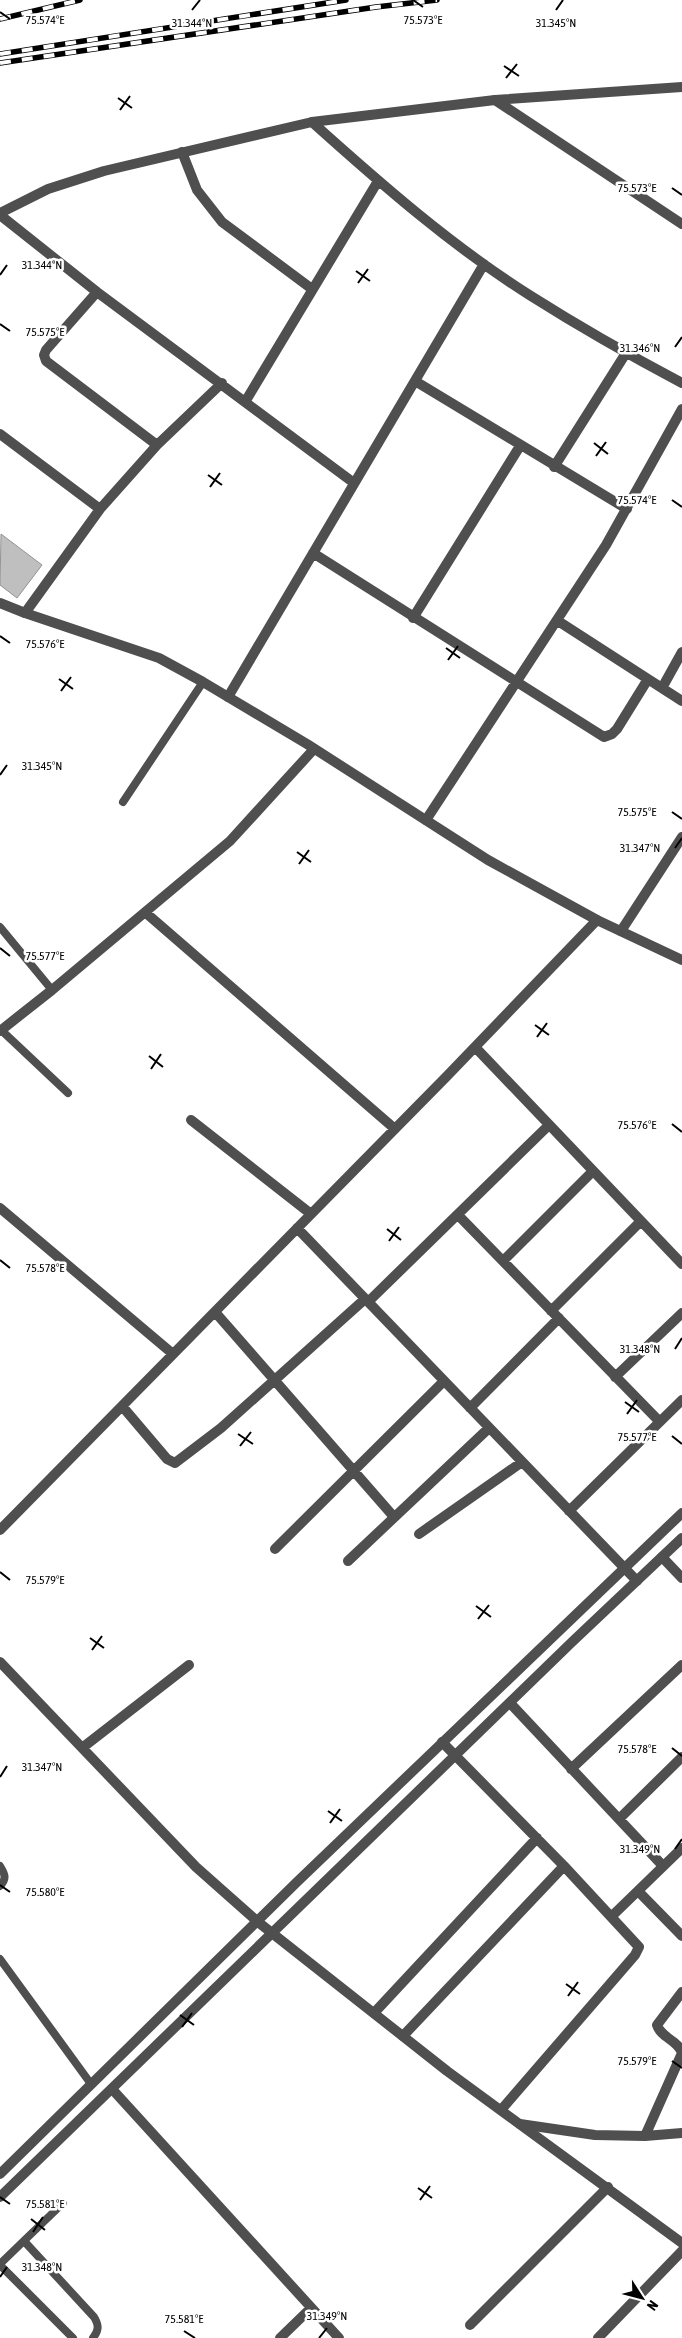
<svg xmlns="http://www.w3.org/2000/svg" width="682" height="2338" font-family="'Asap Condensed',sans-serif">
  <rect width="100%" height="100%" fill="#fff"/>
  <!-- building -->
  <path fill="#bfbfbf" stroke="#939393" d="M1,534L42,565L17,598L0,585Z"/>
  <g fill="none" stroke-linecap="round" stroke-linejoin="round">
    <!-- service -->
    <path stroke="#4f4f4f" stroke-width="8" d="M123,802L203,682
      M0,927L52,990
      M1,1030L68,1093
      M0,1866C5,1874 7,1879 0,1886
      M0,1959L91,2084
      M24,2241L94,2317C99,2325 99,2330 93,2338
      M0,2264L63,2203
      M0,2265L73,2338"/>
    <!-- minor -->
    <path stroke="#4f4f4f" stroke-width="10" d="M495,100L682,224
      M312,122C381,184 453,247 531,296C580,327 631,356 682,383
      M182,152L197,190L222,222L312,289
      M0,215L97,292L354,483
      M97,292L46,350L44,355L46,361L157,445
      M415,381L627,509
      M245,402L378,181
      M0,434L100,509
      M554,467L626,353
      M313,553L604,737L612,734L617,729L648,679
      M25,613L100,509L157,445L222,383
      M413,618L520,446
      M558,621L682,701
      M662,688L682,652
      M228,697L484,264
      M426,820L606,545L682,409
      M146,913L395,1129
      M621,931L682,837
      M0,1031L52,990L230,841L314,749
      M475,1047L682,1264
      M191,1120L311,1214
      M0,1208L173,1354
      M458,1215L659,1421
      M297,1228L637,1581
      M503,1261L593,1171
      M368,1302L549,1125
      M551,1311L641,1221
      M215,1312L394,1517
      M615,1377L682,1313
      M122,1406L167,1459L175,1463L221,1428L365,1299
      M470,1408L559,1318
      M569,1511L682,1400
      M0,1530L447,1076L597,920
      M419,1534L522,1462
      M275,1549L444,1381
      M662,1557L682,1578
      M348,1561L489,1428
      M0,1662L196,1867L258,1922
      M510,1703L663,1866
      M442,1742L564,1866L639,1947L635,1955L501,2110
      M82,1748L189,1665
      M571,1769L682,1665
      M619,1819L682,1757
      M638,1891L682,1936
      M612,1916L682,1848
      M374,2013L537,1838
      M403,2036L564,1866
      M112,2089L339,2338
      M520,2124L595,2135L645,2136L682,2133
      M645,2136L682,2053C678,2040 661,2038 657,2025L682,1992
      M470,2325L608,2187
      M280,2338L311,2308
      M598,2338L682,2251"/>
    <!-- tertiary -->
    <path stroke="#4f4f4f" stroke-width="10" d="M0,213L48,189L104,171L312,122L495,100L682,87
      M0,603L25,613L159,658L203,682L307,744L488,860L597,920L682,960
      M258,1922L447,2071L682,2243
      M0,2174L298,1881L682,1513
      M0,2197L572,1642L682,1538"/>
    <!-- rail casing -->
    <g stroke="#000" stroke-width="5.5">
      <path id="rail" d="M0,19L80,0
        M0,54L346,0
        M0,63L376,7L437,0"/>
    </g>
    <!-- rail -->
    <use href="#rail" stroke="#fff" stroke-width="4" stroke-dasharray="11" stroke-linecap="butt"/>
  </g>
  <!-- ticks -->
  <path fill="none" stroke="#000" stroke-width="2" d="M413,0L423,7M192,10L200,0M556,10L563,0M0,12L10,19M504,66L519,76M506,78L517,64M118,98L132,108M120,110L130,96M672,188L682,195M356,271L370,281M0,275L7,265M358,283L368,269M0,324L10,331M675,347L682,337M594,443L608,454M596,456L606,442M208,475L222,485M210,487L220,473M672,500L682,507M0,636L10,643M446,648L460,658M448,660L458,646M59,679L73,689M61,691L71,677M0,775L7,765M672,812L682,819M675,848L682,838M297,852L311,862M299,864L309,850M0,948L10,956M535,1025L549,1035M537,1037L547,1023M149,1056L163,1067M151,1069L161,1054M672,1124L682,1132M387,1229L401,1240M389,1241L399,1227M0,1260L10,1268M675,1349L682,1338M625,1402L639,1412M627,1414L637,1400M238,1434L253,1444M672,1436L682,1444M240,1446L251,1432M0,1572L10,1580M476,1606L491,1617M478,1619L489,1605M90,1638L104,1648M92,1650L102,1636M672,1748L682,1756M0,1777L7,1766M328,1811L342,1821M330,1823L340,1809M675,1849L682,1839M0,1885L10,1892M566,1984L580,1994M568,1996L578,1982M180,2015L194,2025M182,2027L192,2013M672,2061L682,2068M418,2188L432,2198M0,2197L10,2204M420,2200L430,2186M31,2219L45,2230M33,2232L43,2217M0,2277L7,2267M184,2331L195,2338M319,2338L327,2328"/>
  <g font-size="12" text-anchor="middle" fill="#000" stroke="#fff" stroke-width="5" stroke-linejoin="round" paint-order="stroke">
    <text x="45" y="24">75.574°E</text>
    <text x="423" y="24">75.573°E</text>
    <text x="192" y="27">31.344°N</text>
    <text x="556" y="27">31.345°N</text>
    <text x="637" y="192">75.573°E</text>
    <text x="42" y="269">31.344°N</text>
    <text x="45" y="336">75.575°E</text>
    <text x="640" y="352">31.346°N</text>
    <text x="637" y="504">75.574°E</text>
    <text x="45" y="648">75.576°E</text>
    <text x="42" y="770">31.345°N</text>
    <text x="637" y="816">75.575°E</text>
    <text x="640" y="852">31.347°N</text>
    <text x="45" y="960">75.577°E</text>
    <text x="637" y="1129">75.576°E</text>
    <text x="45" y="1272">75.578°E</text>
    <text x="640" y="1353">31.348°N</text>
    <text x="637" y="1441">75.577°E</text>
    <text x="45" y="1584">75.579°E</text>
    <text x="637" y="1753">75.578°E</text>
    <text x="42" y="1771">31.347°N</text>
    <text x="640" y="1853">31.349°N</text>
    <text x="45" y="1896">75.580°E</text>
    <text x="637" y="2065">75.579°E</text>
    <text x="45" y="2208">75.581°E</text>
    <text x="42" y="2271">31.348°N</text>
    <text x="327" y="2320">31.349°N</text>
    <text x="184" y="2323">75.581°E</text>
  </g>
  <!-- north arrow -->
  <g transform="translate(642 2298) rotate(126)" stroke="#ffffff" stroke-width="4" paint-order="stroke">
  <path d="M0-4L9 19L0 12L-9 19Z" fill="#000000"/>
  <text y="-8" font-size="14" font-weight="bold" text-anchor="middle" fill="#000000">N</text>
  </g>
</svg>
